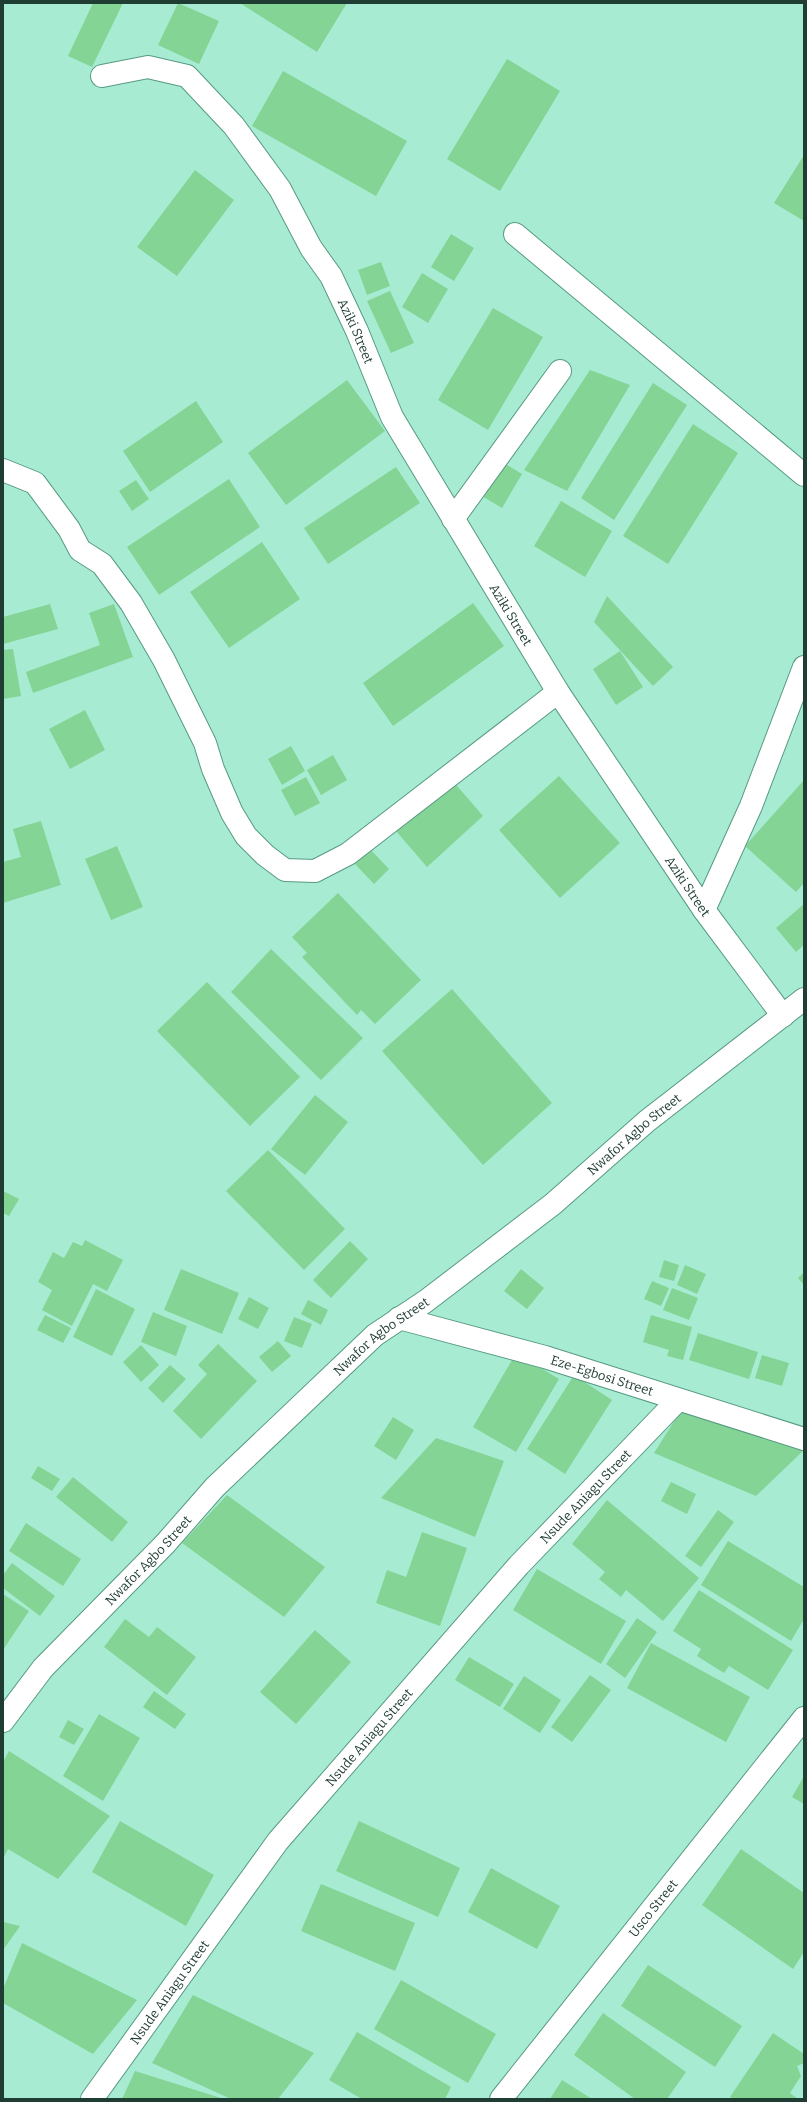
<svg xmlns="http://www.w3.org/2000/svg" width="807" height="2102" font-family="Bitter,serif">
  <rect width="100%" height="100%" fill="#a7ecd2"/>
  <!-- building -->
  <path fill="#84d495" d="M93,3H123L92,67L68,56Z
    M178,3L219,21L199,64L158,45Z
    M240,3H347L317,52Z
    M507,59L560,91L500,191L447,159Z
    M283,71L407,141L376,196L252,126Z
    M804,155V221L774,203Z
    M195,170L234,200L177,276L137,247Z
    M451,234L474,248L454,281L431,267Z
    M381,262L390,286L367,295L358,270Z
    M422,273L448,289L428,323L402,307Z
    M390,291L414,343L391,353L367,301Z
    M493,308L543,337L488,430L438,400Z
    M590,370L630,385L567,491L524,470Z
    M347,380L385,431L286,505L248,453Z
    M653,383L687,405L614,520L581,498Z
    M196,401L223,442L150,492L123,451Z
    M693,424L738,453L668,564L623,536Z
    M502,462L522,474L502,508L482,496Z
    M396,467L420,503L328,564L304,528Z
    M229,479L260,527L159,595L127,547Z
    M136,480L149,499L132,511L119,491Z
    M561,501L612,531L585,577L534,546Z
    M262,542L300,599L229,648L190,592Z
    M607,596L673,667L653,686L594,622Z
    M473,603L504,646L393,726L363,683Z
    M50,604L58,629L3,644V617Z
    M114,604L133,657L33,693L26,672L100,645L89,613Z
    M13,649L21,696L3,699V650Z
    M620,651L643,687L616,705L593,669Z
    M85,710L105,750L70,769L49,729Z
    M291,746L305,771L282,785L268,759Z
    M333,755L347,780L321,795L307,770Z
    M559,776L620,843L560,898L499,830Z
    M306,777L320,803L295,816L281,790Z
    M452,780L483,816L427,867L396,831Z
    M804,780V883L796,892L745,846Z
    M41,821L61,885L3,903V862L21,857L13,829Z
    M117,846L143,907L111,920L85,859Z
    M369,848L389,869L374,884L354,863Z
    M338,893L421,980L375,1024L361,1010L357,1015L302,957L307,953L292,937Z
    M804,904V945L796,952L776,928Z
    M271,949L363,1038L321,1080L231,992Z
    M207,982L300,1077L250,1126L157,1031Z
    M452,989L552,1103L483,1165L382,1051Z
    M315,1095L348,1122L305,1175L271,1149Z
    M268,1150L345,1229L304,1270L226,1191Z
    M3,1191L19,1199L9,1216L3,1213Z
    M85,1240L123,1260L107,1291L93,1284L72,1326L42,1310L52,1290L38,1282L53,1252L64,1258L73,1242L82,1246Z
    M350,1241L368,1259L331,1298L313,1280Z
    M664,1260L679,1265L674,1281L659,1277Z
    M685,1265L706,1274L697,1294L677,1285Z
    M181,1269L239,1293L222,1334L164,1310Z
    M521,1269L544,1288L527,1309L504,1291Z
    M804,1272V1285L798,1278Z
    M652,1281L669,1288L661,1306L644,1299Z
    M672,1288L698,1298L689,1320L663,1310Z
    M96,1289L135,1309L112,1356L73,1337Z
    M249,1297L269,1308L258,1329L238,1319Z
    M308,1300L328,1310L321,1325L301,1314Z
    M153,1312L187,1326L176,1356L141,1342Z
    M45,1315L71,1328L63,1343L37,1330Z
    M651,1315L692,1327L683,1360L667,1356L669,1350L643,1342Z
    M294,1317L312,1324L302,1348L284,1341Z
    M698,1333L758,1352L749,1379L689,1360Z
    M278,1341L291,1356L272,1372L259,1357Z
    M218,1344L257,1381L201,1439L173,1411L207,1374L198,1365Z
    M141,1345L159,1365L141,1382L123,1362Z
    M516,1353L559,1379L516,1452L473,1427Z
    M762,1355L789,1363L782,1386L755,1378Z
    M170,1365L186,1379L163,1403L148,1388Z
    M574,1375L612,1400L565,1474L527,1449Z
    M683,1407L804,1450L756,1496L654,1453Z
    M393,1417L414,1430L396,1460L374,1446Z
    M436,1438L504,1461L475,1537L381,1498Z
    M38,1466L60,1479L52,1491L31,1478Z
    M73,1477L128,1522L112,1542L56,1497Z
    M671,1482L696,1494L687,1514L661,1501Z
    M227,1495L325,1567L284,1617L182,1543Z
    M607,1500L699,1578L663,1621L626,1590L621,1597L599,1579L605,1572L572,1544Z
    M718,1510L734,1522L701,1567L685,1556Z
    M26,1523L81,1559L63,1586L9,1551Z
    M422,1532L467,1548L440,1626L376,1603L387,1570L406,1577Z
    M728,1541L804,1587V1619L791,1641L701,1585Z
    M12,1563L55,1596L40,1616L3,1588V1575Z
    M537,1569L626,1621L601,1664L513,1610Z
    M699,1590L793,1650L768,1690L729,1666L724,1673L697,1656L701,1649L673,1631Z
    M3,1594L29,1611L3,1650Z
    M637,1618L657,1632L625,1678L606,1664Z
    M125,1619L149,1637L157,1627L196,1657L167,1695L104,1647Z
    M315,1630L351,1662L296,1724L260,1692Z
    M651,1643L750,1697L726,1742L627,1688Z
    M469,1657L514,1684L500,1707L455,1680Z
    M590,1675L611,1690L572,1742L551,1727Z
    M524,1676L561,1700L540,1733L503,1709Z
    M154,1691L186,1714L175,1729L143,1707Z
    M99,1714L140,1738L103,1801L63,1776Z
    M68,1720L84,1729L74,1745L59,1737Z
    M9,1751L110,1816L58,1879L8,1849L3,1859V1762Z
    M804,1776V1804L792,1797Z
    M120,1821L214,1875L186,1926L92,1872Z
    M359,1821L460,1868L438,1917L336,1871Z
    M741,1849L804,1893V1952L793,1969L702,1905Z
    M491,1868L560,1906L537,1949L468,1912Z
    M321,1884L415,1923L395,1971L301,1931Z
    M3,1922L20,1926L3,1950Z
    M22,1943L137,2000L93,2054L3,2003V1989Z
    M648,1965L742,2026L715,2067L621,2006Z
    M401,1980L496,2034L468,2083L374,2029Z
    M193,1995L314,2053L278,2099H231L152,2063Z
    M603,2013L686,2072L667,2099H635L574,2055Z
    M357,2032L451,2087L445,2099H362L329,2080Z
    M773,2033L804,2054V2063L797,2066L801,2076L790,2093L798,2099H733L730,2097Z
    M135,2071L224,2099H122Z
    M562,2080L592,2099H550Z"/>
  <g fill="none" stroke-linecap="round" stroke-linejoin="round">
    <!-- street casing -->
    <g stroke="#579a83" stroke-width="24">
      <g id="street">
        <path id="s1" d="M102,76L148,67L187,76L234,126L280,189L311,248L331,276L357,331L392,417L558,692L704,910L783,1016"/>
        <path d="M515,234L804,475"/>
        <path d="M3,470L35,483L69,529L80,550L102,564L131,603L164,660L205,743L213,769L232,813L246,836L265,855L285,870L315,871L348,854L558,692"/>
        <path d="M453,519L560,371"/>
        <path d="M704,910L751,806L804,667"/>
        <path id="s2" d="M399,1318L545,1357L804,1439"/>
        <path id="s3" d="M3,1721L43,1668L165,1544L215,1487L375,1335L426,1301L553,1204L647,1121L804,999"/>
        <path id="s4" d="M92,2099L278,1841L519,1565L677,1401"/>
        <path id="s5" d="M501,2099L804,1718"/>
      </g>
    </g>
    <!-- street -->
    <use href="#street" stroke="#fff" stroke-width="22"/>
  </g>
  <g text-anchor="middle" stroke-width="3.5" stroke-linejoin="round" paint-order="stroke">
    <!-- street labels -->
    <g font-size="13" fill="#203d33" stroke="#a7ecd2">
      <text dy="5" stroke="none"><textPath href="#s1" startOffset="395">Aziki Street</textPath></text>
      <text dy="5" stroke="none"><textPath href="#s1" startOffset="719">Aziki Street</textPath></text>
      <text dy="5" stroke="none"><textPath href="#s1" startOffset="1043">Aziki Street</textPath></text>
      <text dy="5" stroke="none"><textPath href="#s3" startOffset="865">Nwafor Agbo Street</textPath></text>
      <text dy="5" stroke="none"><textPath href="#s3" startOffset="541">Nwafor Agbo Street</textPath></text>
      <text dy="5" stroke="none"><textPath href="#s2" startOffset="211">Eze-Egbosi Street</textPath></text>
      <text dy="5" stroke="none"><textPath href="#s4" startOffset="780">Nsude Aniagu Street</textPath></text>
      <text dy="5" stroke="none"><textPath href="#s3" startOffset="217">Nwafor Agbo Street</textPath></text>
      <text dy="5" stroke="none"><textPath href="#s4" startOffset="456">Nsude Aniagu Street</textPath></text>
      <text dy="5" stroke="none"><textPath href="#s5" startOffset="244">Usco Street</textPath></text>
      <text dy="5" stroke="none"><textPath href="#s4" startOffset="132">Nsude Aniagu Street</textPath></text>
    </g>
  </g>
  <!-- border -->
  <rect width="807" height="2102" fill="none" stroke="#203d33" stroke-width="8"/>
</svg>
